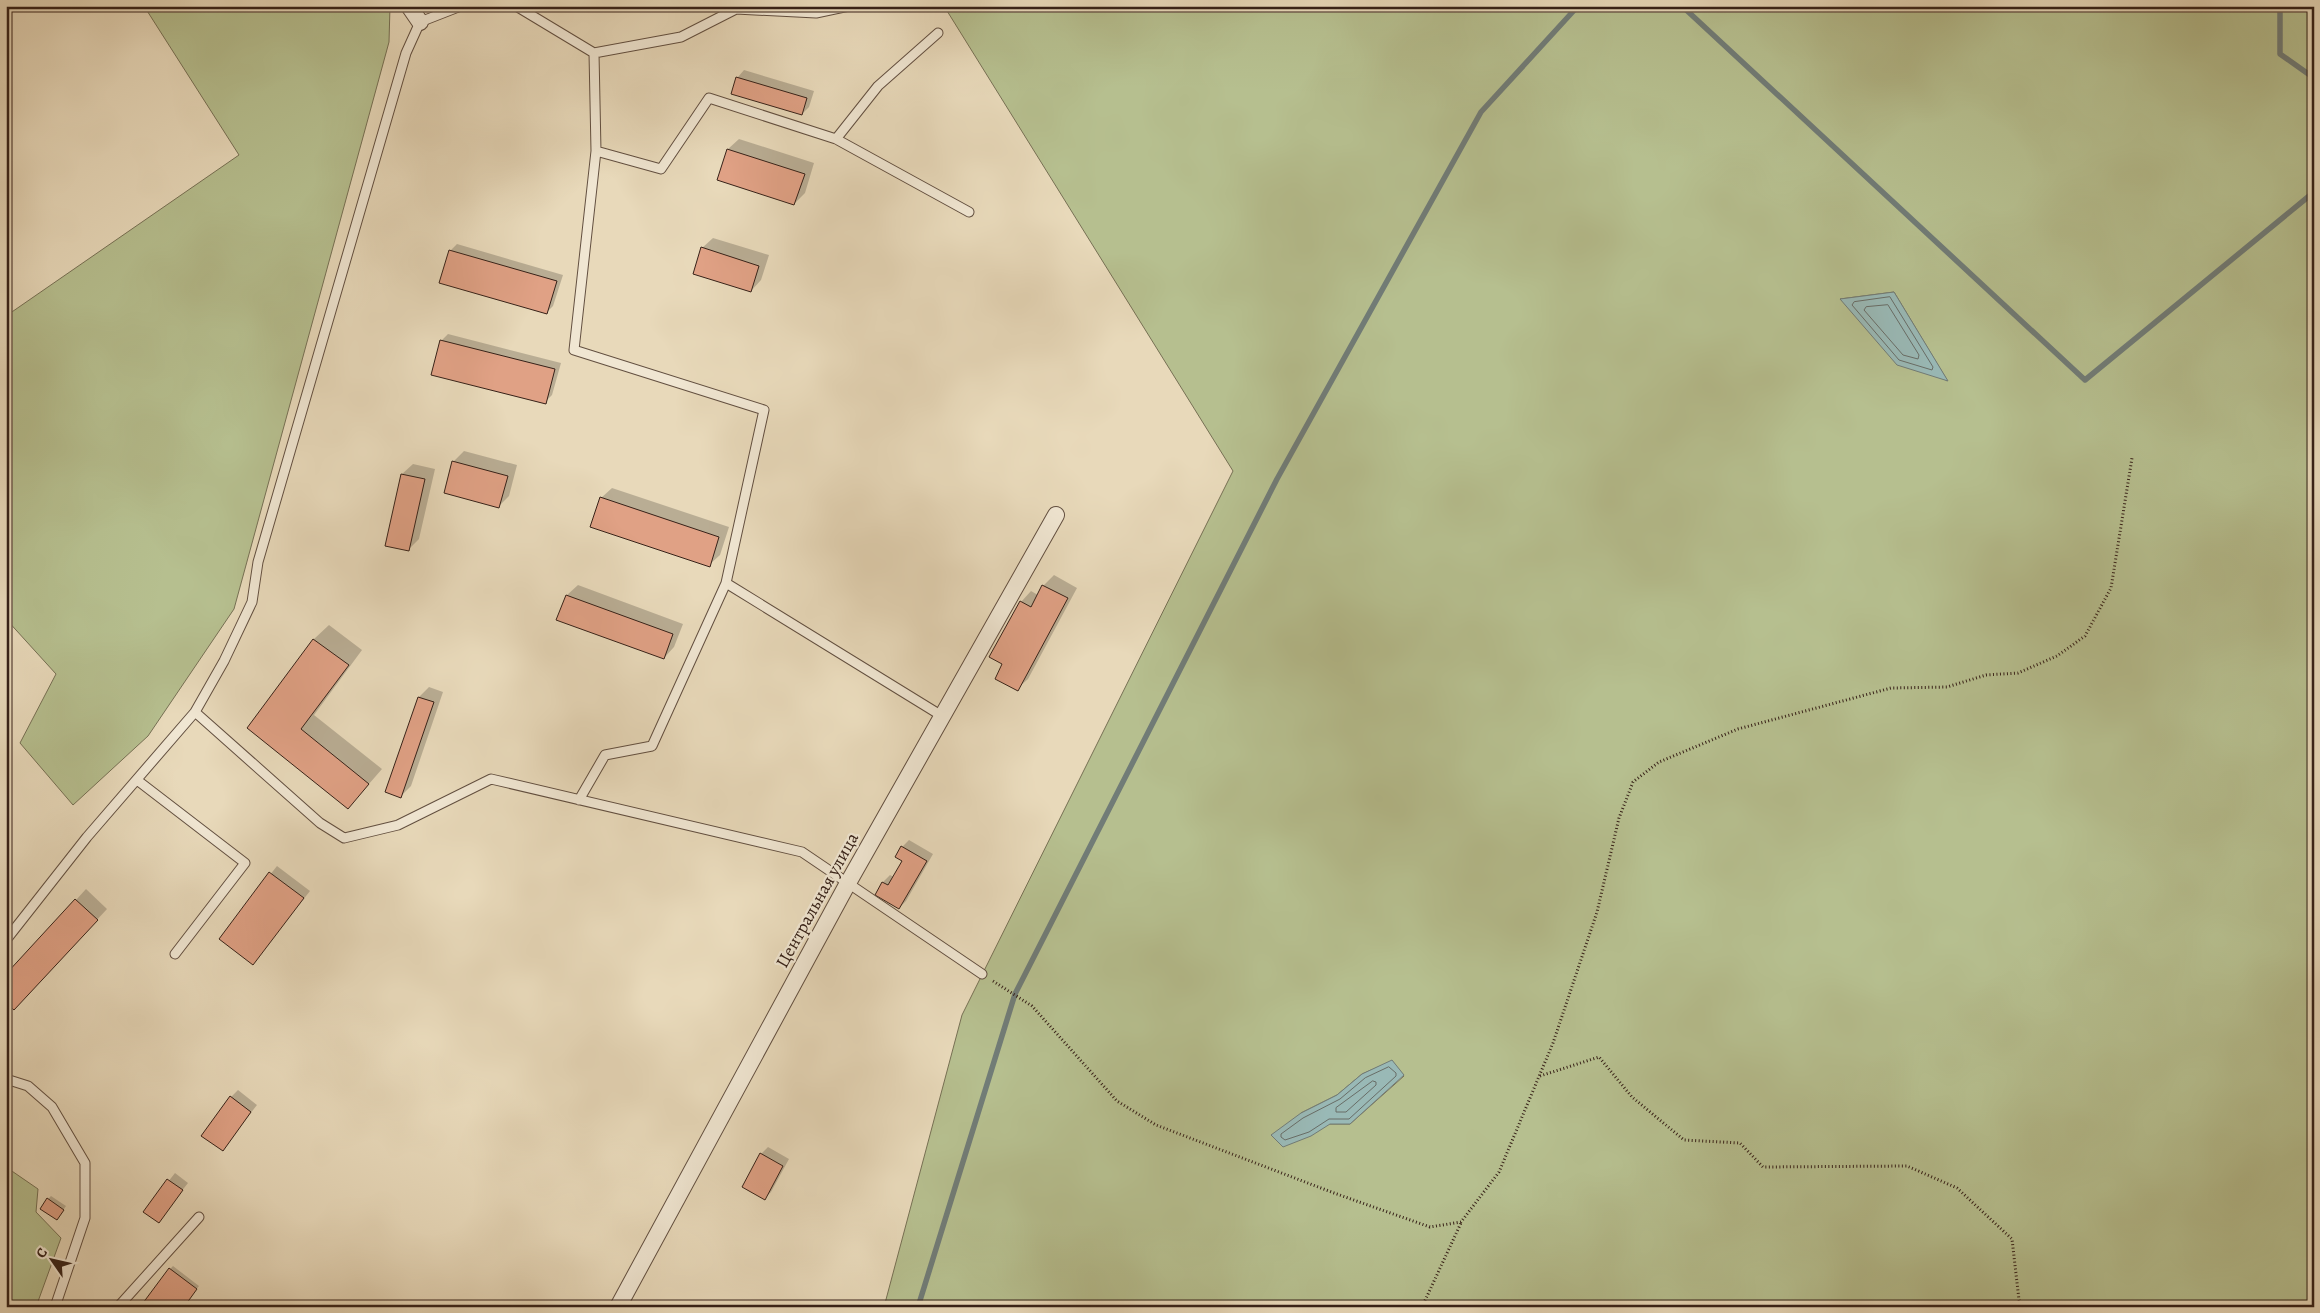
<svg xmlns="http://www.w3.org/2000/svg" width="2320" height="1313" font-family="Alegreya,serif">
  <rect width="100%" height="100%" fill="#e8d9ba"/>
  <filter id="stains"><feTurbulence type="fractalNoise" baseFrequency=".004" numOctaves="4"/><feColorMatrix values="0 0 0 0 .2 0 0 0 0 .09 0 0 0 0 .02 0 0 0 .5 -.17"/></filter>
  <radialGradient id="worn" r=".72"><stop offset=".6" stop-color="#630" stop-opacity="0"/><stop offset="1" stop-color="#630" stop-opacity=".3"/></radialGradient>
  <!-- green -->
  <path fill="#b6bf8f" stroke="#767054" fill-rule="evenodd" d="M144,6H390L389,42L234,609L148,736L73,805L20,743L56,674L6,619V316L239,155Z
    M944,6H2314V1307H884L962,1015L1233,471ZM1894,292L1947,380V381L1840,299ZM1392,1061L1404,1076L1350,1124H1330L1301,1113L1337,1095L1362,1074Z
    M6,1167L38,1189L36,1212L61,1238L36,1307H6Z"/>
  <!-- water -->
  <path fill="#99b9b6" stroke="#717c77" d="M1894,292L1948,381L1897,365L1840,299Z
    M1392,1060L1404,1075L1350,1124H1330L1311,1136L1283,1147L1271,1135L1301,1113L1337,1095L1362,1074Z"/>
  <!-- shadow -->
  <path fill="#0003" d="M744,70L814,91L809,107L802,114L733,93L738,77Z
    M739,139L814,163L805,193L794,204L718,180L728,149Z
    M713,238L769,255L761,280L751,291L702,248Z
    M457,244L563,275L553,306L546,313L450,251Z
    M448,334L561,363L552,395L545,402L441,341Z
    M464,451L517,465L509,496L498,507L453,462Z
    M413,464L435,469L419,539L408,550L402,474Z
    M612,488L729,527L720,555L709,565L601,498Z
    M1054,575L1077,588L1028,679L1017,689L1004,663L1021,602L1031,591L1038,595L1043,586Z
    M578,585L683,624L674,647L664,658L567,595Z
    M329,625L362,650L314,715L382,769L348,808L248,728L314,639Z
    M429,687L443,692L411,786L401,796L419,697Z
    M909,840L933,854L906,901L899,908L876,895L883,882L890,875L894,877L903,860L902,847Z
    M277,866L310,891L253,963L220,938Z
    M86,889L107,909L25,998L76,900Z
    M238,1090L257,1105L222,1150L231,1097Z
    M768,1147L789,1159L771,1192L765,1198L761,1154Z
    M175,1173L188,1183L158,1221L145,1211Z
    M51,1196L66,1206L60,1215L48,1199Z
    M173,1266L199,1286L183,1307L170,1269Z"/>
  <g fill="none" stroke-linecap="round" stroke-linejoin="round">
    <!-- shore -->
    <path stroke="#686d67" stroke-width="1" d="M1890,297L1933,367L1932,370L1899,360L1852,305L1854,302Z
      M1888,305L1919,355L1918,359L1903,355L1864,310L1866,307Z
      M1389,1067L1396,1073V1076L1349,1119H1329L1309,1132L1285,1140L1281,1137V1134L1303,1118L1340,1099L1365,1078Z
      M1373,1081L1376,1082V1085L1346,1112H1336V1108Z"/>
    <!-- stream -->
    <path stroke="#717c77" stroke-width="5.5" d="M1682,6L2085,380L2314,192
      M2280,6V54L2314,78
      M918,1307L1015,994L1277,479L1481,112L1578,6"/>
  </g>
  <!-- building -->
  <path fill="#e0a185" stroke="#362118" d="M736,77L807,98L802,115L731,94Z
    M727,149L805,174L794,205L717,180Z
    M701,247L759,266L751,292L693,274Z
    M449,250L557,281L547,314L439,283Z
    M440,340L555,369L546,404L431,375Z
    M452,461L508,476L499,508L444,493Z
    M401,474L425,479L409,551L385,546Z
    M600,497L719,537L710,567L590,527Z
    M1042,585L1068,598L1018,691L995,679L1002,664L989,657L1020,601L1031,607Z
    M566,595L673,634L664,659L556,620Z
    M313,639L349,665L301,729L369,784L348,809L247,728Z
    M418,697L434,702L401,798L385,792Z
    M901,846L927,861L899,909L875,895L882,882L888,885L902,861L895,857Z
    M269,872L304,898L253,965L219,939Z
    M75,899L98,920L14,1010L6,1003V974Z
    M230,1096L251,1112L223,1151L201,1136Z
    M760,1153L783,1166L765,1200L742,1187Z
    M167,1179L183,1190L159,1223L143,1212Z
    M47,1198L64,1210L57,1220L40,1209Z
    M169,1268L197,1289L184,1307H140Z"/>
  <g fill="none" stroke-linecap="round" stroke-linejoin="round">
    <!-- lane casing -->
    <g stroke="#624f40" stroke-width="11">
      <path id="lane" d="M516,6L594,53L596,151L661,169L709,98L836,139L969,212
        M594,53L681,37L736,9L816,13L849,6
        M836,139L878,86L938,33
        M596,151L574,350L764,410L726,583
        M195,712L320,823L344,838L398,825L491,779L802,852L982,974
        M137,780L245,863L175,954
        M579,800L605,755L652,746L726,583L942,716
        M6,940L87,837L195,712L224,661L252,602L258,562L406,53L420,22L461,6
        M6,1079L28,1086L52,1107L85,1163V1218L55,1307
        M118,1307L199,1217"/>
    </g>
    <!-- street casing -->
    <g stroke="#624f40" stroke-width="18">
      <path id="street" d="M409,6L420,22
        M618,1307L848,883L1056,515"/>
    </g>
    <!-- path -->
    <path stroke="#362118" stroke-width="3" stroke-dasharray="1 2.5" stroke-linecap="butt" d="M993,981L1032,1006L1117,1101L1156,1125L1334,1193L1430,1227L1461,1222L1499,1172L1553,1043L1597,912L1619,818L1633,782L1659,762L1738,729L1891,688L1947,687L1986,675L2018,673L2057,656L2085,636L2111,588L2132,458
      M1540,1076L1599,1057L1632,1097L1684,1140L1740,1143L1763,1167L1907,1166L1957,1188L2012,1239L2019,1300L2024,1307
      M1422,1307L1461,1223"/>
    <!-- lane -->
    <use href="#lane" stroke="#f0e6d2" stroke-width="9"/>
    <!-- street -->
    <use href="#street" stroke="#f0e6d2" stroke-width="16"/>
  </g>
  <g text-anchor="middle" stroke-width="4.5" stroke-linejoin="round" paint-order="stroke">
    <!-- street labels -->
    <g font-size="18" fill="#362118" stroke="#f0e6d2">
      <text transform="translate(817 900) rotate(-61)" y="6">Центральная улица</text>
    </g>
  </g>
  <!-- margin -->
  <rect width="2320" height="1313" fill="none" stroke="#e8d9ba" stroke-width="25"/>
  <rect x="8" y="8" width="2305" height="1298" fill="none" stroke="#362118" stroke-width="2.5"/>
  <rect x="12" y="12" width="2295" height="1288" fill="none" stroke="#362118"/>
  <!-- north arrow -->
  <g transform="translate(52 1260) rotate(304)" stroke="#f0e6d2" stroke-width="4" paint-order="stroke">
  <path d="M0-4L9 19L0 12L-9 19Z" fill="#362118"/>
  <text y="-8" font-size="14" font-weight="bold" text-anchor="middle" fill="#362118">С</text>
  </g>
  <rect width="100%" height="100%" filter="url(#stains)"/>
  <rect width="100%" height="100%" fill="url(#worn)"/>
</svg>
